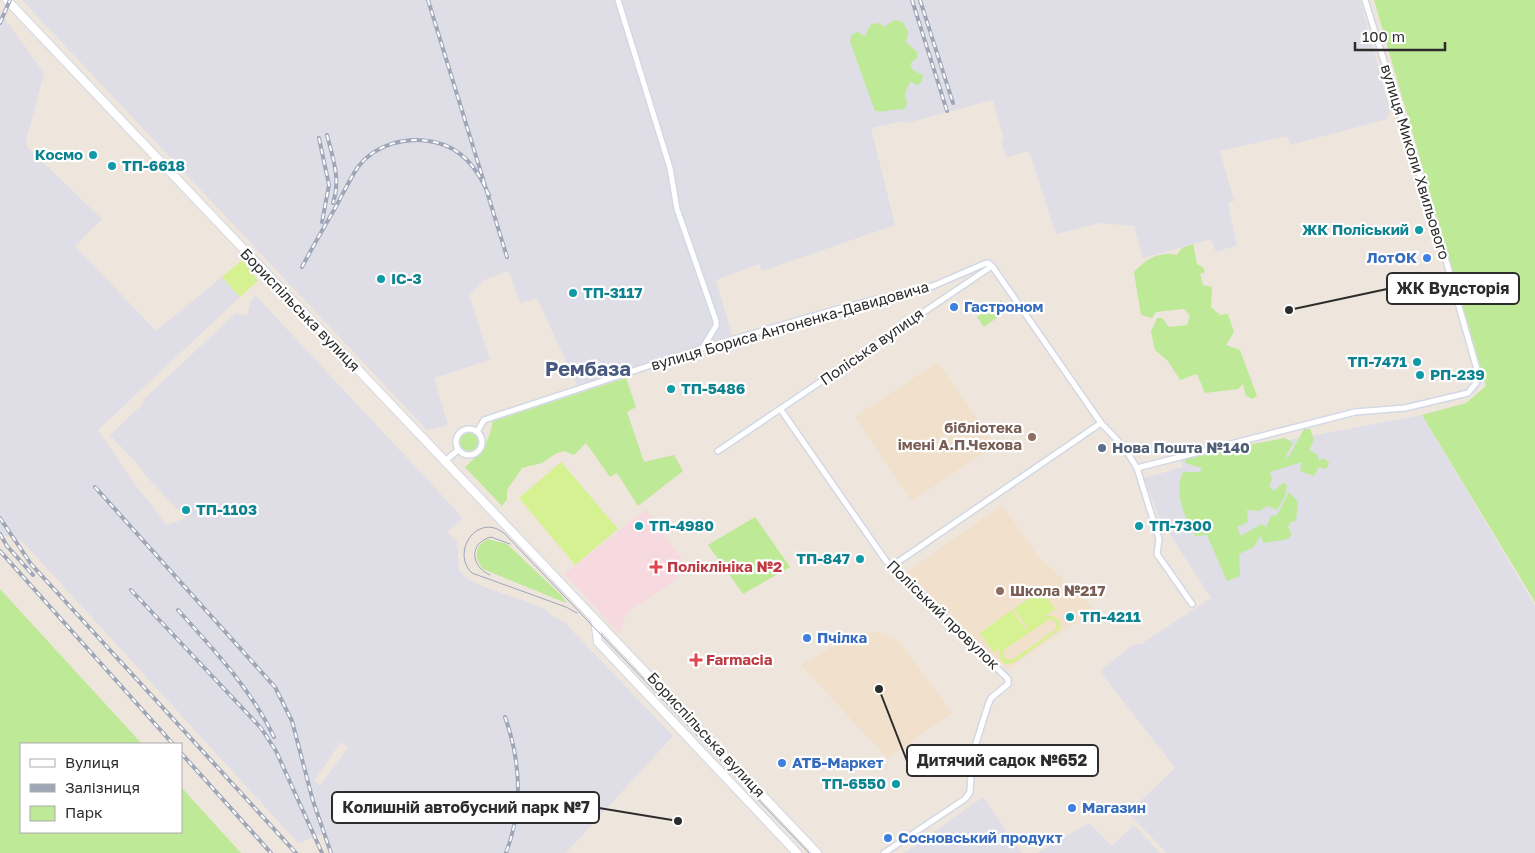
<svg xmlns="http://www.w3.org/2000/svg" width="1535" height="853" font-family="'Golos Text',sans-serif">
  <rect width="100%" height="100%" fill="#eee5dd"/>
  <!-- industrial -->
  <path fill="#dfdee7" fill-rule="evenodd" d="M22,0H1360L1390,111L1387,119L1290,145L1287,136L1220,151L1234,201L1228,203L1237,245L1216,252L1211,239L1143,258L1134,226L1100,223L1056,234L1029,151L1007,157L1006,156L1001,140L1004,139L993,100L907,123L903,121L871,128L895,225L762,271L759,264L716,280L732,335L577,385L537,298L520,303L509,271L484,280L469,295L490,360L434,378L448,425L427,430Z
    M0,12L44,73L26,141L28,148L102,219L75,246L156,331L222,277L240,297L98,430L137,487L167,525L186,518L144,474L142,469L110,435L143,404V400L158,386L236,313L247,316L251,300L256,296L463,518L447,532L457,541L459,570L466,578L482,586L546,609L548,613L564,622L673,736L566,853H334L325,833L298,843L21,540L0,534ZM341,742L348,748L320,786L314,780Z
    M1422,415L1535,606V853H1167L1128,813L1175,768L1100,671L1134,644H1141L1211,598L1160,519L1144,478L1183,467L1181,460Z
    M983,797L1022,853H904Z
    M1089,823L1112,846L1134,825L1160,853H1037Z"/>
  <!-- education -->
  <path fill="#f1e0cb" d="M938,362L995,445L912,501L855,417Z
    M1002,505L1038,556L1094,609L1008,670L907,572Z
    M878,632L899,641L952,713L887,758L801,665L855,634Z"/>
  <!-- medical -->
  <path fill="#f6dadf" d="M646,509L682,560L676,580L627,612L620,634L565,574Z"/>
  <!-- green -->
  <path fill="#bee996" d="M1374,0H1535V602L1422,415L1466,403L1486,386Z
    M894,20L903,22L908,32L906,42L917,52V58L910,64L913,70L923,75L922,81L918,85L910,82L905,93L907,104L903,110C893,108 885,113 875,111L850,42L852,34L857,32L865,36L871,24L880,23L884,27Z
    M1193,244L1197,264L1203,267L1205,272L1200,274L1203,285L1212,287L1211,307L1220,315L1228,314L1234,332L1226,345L1240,350L1257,396L1252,399L1246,396L1243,384L1238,389L1205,393L1197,374L1180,380L1168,361L1155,350L1151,332L1157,318H1162L1169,327L1187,325L1190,316L1184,309L1156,312L1152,318L1141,315L1134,272C1146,259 1159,251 1177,255L1182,248Z
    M1001,300L1008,310L984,327L977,317Z
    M626,378L636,407L627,412L644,462L674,455L683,471L638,506L617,473L610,477L586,443L574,455L564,451L555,454L542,463L522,468L507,490V499L502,506L465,467C482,453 489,442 493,421Z
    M1304,429H1310L1314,440L1309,450L1317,454L1319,461L1322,458L1329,462L1328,467L1325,469L1319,467L1314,476L1300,471L1302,462L1270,472L1272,479L1269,486L1274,491L1284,482L1287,485L1285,496L1277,510L1267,506L1259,511L1247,510L1248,522L1237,527L1241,536L1261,524L1266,527L1271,516L1277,515L1289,492L1298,502L1296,521L1291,522L1288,527L1292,534L1288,539L1263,543L1261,535L1254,547L1239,554L1240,576L1227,581L1207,535L1195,536C1185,518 1173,492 1183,472H1200L1202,468L1185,463L1187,456L1285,438L1293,443L1286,456L1288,458Z
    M460 442a9 9 0 1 1 18 0a9 9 0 1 1-18 0Z
    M755,517L790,567L743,594L708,545Z
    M488,539L507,544L563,597L566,603L483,569C474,558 474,546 488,539Z
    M0,589L142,744H21V832H181V787L241,853H0Z"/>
  <!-- pitch -->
  <path fill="#d6f191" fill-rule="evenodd" d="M242,260L258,281L240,297L222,277Z
    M561,462L618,529L575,565L519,498Z
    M1041,590L1055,609L1044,617C1053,614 1062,618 1060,629L1014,663L1004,664L999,656L1000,648L994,653L980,633L1012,610L1026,630L1028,629L1014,609ZM1052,619L1057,624L1055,630L1012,660L1004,658V650L1048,620Z"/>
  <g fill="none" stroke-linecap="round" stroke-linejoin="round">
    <!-- street casing -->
    <g stroke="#d2d8e5" stroke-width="8">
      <path id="street" d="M618,0L670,168L677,209L716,321V326L703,347
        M992,266L1101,423L1124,447L1137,468L1159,539L1157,554L1192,604
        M781,410L886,561L1008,679V684L991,698L988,705L972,756L970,792L965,799L884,853
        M456 442a13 13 0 1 1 26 0a13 13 0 1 1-26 0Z
        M477,432L484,420L703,348L841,308L933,286L984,264L988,263L992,266
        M718,451L992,266
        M445,461L458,450
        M1137,468L1355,412L1405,408L1468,393L1477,382L1478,373L1445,257L1365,0
        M892,566L1101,423"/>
    </g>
    <!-- secondary casing -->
    <g stroke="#d2d8e5" stroke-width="10">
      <path id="secondary" d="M7,0L817,853
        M595,619L598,642L797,853"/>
    </g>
    <!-- street -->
    <use href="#street" stroke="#fff" stroke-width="5"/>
    <!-- secondary -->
    <use href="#secondary" stroke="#fff" stroke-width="8"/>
    <!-- tram -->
    <path stroke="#9fa6b8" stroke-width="1" d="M490,575C471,567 468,543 491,537L510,544
      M577,613L566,607L472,573C450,552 478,511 505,534L809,853"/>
    <!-- rail casing -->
    <g stroke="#9fa6b8" stroke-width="4">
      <path id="rail" d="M428,0L507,257
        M912,0L947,111
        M920,0L953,103
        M0,23L10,0
        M327,135C333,159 341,179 333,203
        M319,138L329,185L322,222
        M302,267C312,248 323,229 334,210C342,196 349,180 358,167C375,144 407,136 434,142C463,148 478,170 489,195
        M95,487L275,687L292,721L313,801L331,853
        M0,518L31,564L296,853
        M0,534L7,546L33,575
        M0,551L173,744
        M131,590L261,728L276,751L322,853
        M178,610C214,650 251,689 274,737
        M505,717C521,762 523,808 506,853
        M181,753L271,853"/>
    </g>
    <!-- rail -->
    <use href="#rail" stroke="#fff" stroke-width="2" stroke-dasharray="5.5" stroke-linecap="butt"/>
  </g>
  <!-- markers -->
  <g fill="#0f9aa8" stroke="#fff" stroke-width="2">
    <circle cx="93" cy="155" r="5"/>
    <circle cx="112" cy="166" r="5"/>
    <circle cx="1419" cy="230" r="5"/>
    <circle cx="381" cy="279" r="5"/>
    <circle cx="573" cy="293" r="5"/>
    <circle cx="1417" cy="362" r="5"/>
    <circle cx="1420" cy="375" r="5"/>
    <circle cx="671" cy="389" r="5"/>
    <circle cx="186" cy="510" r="5"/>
    <circle cx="639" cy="526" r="5"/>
    <circle cx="1139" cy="526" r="5"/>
    <circle cx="860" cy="559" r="5"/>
    <circle cx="1070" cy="617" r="5"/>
    <circle cx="896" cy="784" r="5"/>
  </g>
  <g fill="#3f7fe0" stroke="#fff" stroke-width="2">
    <circle cx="1427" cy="258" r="5"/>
    <circle cx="954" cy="307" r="5"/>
    <circle cx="807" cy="638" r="5"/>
    <circle cx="782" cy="763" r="5"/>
    <circle cx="1072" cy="808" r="5"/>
    <circle cx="888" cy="838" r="5"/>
  </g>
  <g fill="#8d6e63" stroke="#fff" stroke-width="2">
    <circle cx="1032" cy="437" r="5"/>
    <circle cx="1000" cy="591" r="5"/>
  </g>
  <circle fill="#5c6f8a" stroke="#fff" stroke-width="2" cx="1102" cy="448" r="5"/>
  <g fill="#e0444e" stroke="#fff" stroke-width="2">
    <path d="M653.5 559.5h5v5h5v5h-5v5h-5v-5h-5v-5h5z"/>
    <path d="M693.5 652.5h5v5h5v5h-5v5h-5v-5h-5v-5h5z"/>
  </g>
  <g text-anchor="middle" stroke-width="4.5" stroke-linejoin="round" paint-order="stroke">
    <!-- culture labels -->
    <g font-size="15" font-weight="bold" fill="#0d838f" stroke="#fff" text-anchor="start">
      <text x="83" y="160" text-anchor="end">Космо</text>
      <text x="122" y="171">ТП-6618</text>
      <text x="1409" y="235" text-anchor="end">ЖК Поліський</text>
      <text x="391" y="284">ІС-3</text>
      <text x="583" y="298">ТП-3117</text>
      <text x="1407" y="367" text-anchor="end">ТП-7471</text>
      <text x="1430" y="380">РП-239</text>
      <text x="681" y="394">ТП-5486</text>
      <text x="196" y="515">ТП-1103</text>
      <text x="649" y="531">ТП-4980</text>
      <text x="1149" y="531">ТП-7300</text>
      <text x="850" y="564" text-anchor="end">ТП-847</text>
      <text x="1080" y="622">ТП-4211</text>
      <text x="886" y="789" text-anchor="end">ТП-6550</text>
    </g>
    <!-- street labels -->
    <g font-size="15" fill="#2c2c2c" stroke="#fff">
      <text transform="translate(1415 162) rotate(73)" y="5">вулиця Миколи Хвильового</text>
      <text transform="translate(300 310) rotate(46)" y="5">Бориспільська вулиця</text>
      <text transform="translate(790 326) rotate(-16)" y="5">вулиця Бориса Антоненка-Давидовича</text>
      <text transform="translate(872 347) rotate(-35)" y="5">Поліська вулиця</text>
      <text transform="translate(943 615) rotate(44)" y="5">Поліський провулок</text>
      <text transform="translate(706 735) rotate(47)" y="5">Бориспільська вулиця</text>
    </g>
    <!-- shop labels -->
    <g font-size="15" font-weight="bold" fill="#366cbe" stroke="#fff" text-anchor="start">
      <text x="1417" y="263" text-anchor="end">ЛотОК</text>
      <text x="964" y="312">Гастроном</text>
      <text x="817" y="643">Пчілка</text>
      <text x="792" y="768">АТБ-Маркет</text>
      <text x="1082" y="813">Магазин</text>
      <text x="898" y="843">Сосновський продукт</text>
    </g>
    <!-- education labels -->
    <g font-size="15" font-weight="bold" fill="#785e54" stroke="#fff" text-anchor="end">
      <text x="1022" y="433">бібліотека<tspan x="1022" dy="17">імені А.П.Чехова</tspan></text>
      <text x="1010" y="596" text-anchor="start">Школа №217</text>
    </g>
    <!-- service labels -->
    <g font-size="15" font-weight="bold" fill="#4e5e75" stroke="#fff" text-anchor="start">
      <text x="1112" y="453">Нова Пошта №140</text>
    </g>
    <!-- health labels -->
    <g font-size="15" font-weight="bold" fill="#be3a42" stroke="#fff" text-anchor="start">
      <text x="667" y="572">Поліклініка №2</text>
      <text x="706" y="665">Farmacia</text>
    </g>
    <!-- district labels -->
    <g font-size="20" font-weight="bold" fill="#485a81" stroke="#fff">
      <text x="588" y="376">Рембаза</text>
    </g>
  </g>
  <!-- callouts -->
  <path fill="none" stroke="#2c2c2c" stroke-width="2" d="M1289 310L1387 289M879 689L907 761M678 821L599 808"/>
  <g fill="#2c2c2c" stroke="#fff" stroke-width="2">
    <circle cx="1289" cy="310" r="5"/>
    <circle cx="879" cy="689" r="5"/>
    <circle cx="678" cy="821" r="5"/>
  </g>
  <g fill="#fff" stroke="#2c2c2c" stroke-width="2">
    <rect x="1387" y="273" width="132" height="31" rx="5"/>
    <rect x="907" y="745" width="191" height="31" rx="5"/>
    <rect x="332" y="792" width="267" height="31" rx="5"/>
  </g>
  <g font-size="16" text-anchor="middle" font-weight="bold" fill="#2c2c2c">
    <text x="1453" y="294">ЖК Вудсторія</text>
    <text x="1002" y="766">Дитячий садок №652</text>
    <text x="466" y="813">Колишній автобусний парк №7</text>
  </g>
  <!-- legend -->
  <rect x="20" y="743" width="162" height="90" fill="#ffffff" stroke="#ababab"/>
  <rect x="30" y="759" width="25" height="8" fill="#ffffff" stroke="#ababab"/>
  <text x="65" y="768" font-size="15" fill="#2c2c2c">Вулиця</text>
  <rect x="30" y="784" width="25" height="8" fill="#9fa6b8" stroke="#ababab"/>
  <text x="65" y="793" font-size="15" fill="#2c2c2c">Залізниця</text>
  <rect x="30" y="806" width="25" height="15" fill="#bee996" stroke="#ababab"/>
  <text x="65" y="818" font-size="15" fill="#2c2c2c">Парк</text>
  <!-- scale -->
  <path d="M1355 42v8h90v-8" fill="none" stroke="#2c2c2c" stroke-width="2.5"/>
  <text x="1362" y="42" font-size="15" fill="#2c2c2c" stroke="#ffffff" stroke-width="4" paint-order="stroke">100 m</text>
</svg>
